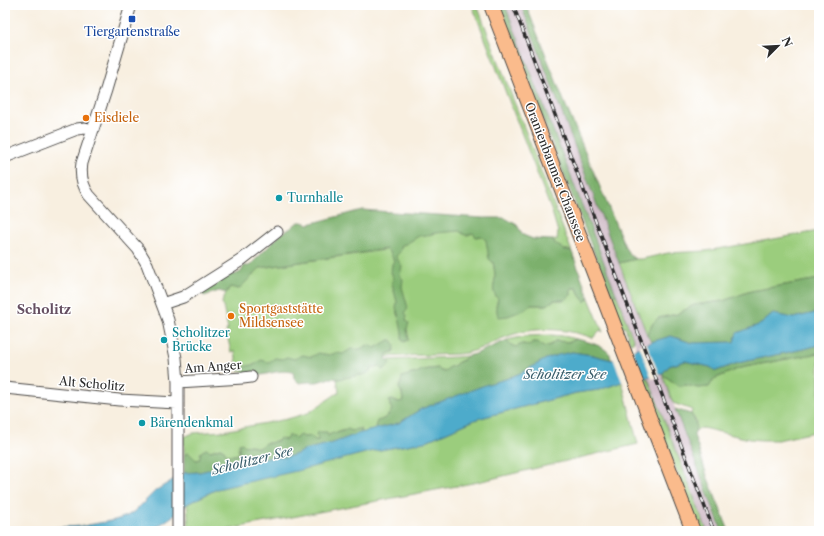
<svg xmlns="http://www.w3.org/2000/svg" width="824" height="536" font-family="'Libre Caslon Text',serif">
  <rect width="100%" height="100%" fill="#fff"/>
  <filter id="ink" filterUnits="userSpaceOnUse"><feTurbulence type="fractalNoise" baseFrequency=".025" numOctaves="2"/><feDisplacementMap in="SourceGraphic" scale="8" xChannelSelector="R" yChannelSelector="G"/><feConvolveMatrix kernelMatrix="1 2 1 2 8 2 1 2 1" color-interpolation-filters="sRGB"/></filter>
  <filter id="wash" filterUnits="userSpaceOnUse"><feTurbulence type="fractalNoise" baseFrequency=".012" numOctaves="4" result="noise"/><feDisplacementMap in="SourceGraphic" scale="16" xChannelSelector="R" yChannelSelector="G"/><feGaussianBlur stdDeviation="0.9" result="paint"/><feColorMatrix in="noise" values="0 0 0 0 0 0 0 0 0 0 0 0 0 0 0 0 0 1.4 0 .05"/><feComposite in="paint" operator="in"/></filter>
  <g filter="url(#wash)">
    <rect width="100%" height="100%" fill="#f8efe0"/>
    <!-- industrial -->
    <path fill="#d1bdc9" d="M505,5H521L722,531H707Z"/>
    <!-- green -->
    <path fill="#9bcd7d" stroke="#637c54" d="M472,5H477L572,252L568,250H564L551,240H557L558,232L552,212Z
      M484,227C488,242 494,260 495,276C496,286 491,290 498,299L496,306L524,310L531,305H547L554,300H565L571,288H577L580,296L585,301L589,298L603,332L600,330L593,338C566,328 533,326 506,337C492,342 480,350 466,353C456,355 446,354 435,355C419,355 403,356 386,357L387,354L393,352L251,371H238L235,351L231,352L226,330H228L222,302L226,293L230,287L239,289L260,268L391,249L390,235Z
      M819,231V279L751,291L723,301L694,305L677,314L658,318L653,323L647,335L619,263L636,259H642L668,253L706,251Z
      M609,292L617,296L634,342L630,343L625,327L623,328Z
      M551,335L564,336L576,339L570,342L555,341L551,345L543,347L522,344L516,348L511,345L507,340L526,336Z
      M819,353V431L778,440H762L749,439L703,428L698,429L695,432L696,421L691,414L692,410L673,403L662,374L679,386L686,385L698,388L709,387L714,379L740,368Z
      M467,356L463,360L457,363L446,372L441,371L438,368L422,370L417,373L408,375L401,383L399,388L402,393L403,401L399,402L394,400L390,406L392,409L390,414L376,424L377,429L362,433L361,429L352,431L343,430L337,433H332L328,436L319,437L318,440H315L311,436L304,437L296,439L275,441L271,443H265L261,447L257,448L251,445L238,448L239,453L236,455H227L224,450L220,448L210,451L200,459L196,460L189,453L184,455V437L193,433L223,431L287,419L308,413L339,392L337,379L366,374L373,368L390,364L387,360L457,357Z
      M648,378L707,531H700L656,418L651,401L652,400L644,379Z
      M622,382L638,444L478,482L250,525L222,531H189L187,504L217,489L369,452L424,442L477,419L576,393L599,390Z"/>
    <!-- forest -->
    <path fill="#7cb06c" stroke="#546e4c" d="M499,5H505L617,296L609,292Z
      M521,5H526L566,106L626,249L630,255L636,259L619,263Z
      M362,210L483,218H505L517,225L523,235L533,239L551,240L564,250H568L572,252L589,298L585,302L580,296L577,288H571V295L565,300H554L547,305H531L524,310L508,316L498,317L496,306L498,299C491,291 494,287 495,278C495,272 494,267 493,262L489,259L486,240L481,236L476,237L473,233L468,235H465L459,231L436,233L428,235L419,236L406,244L402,245L400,252L396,256L399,262L402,266L400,276L403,279L402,287L408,308L405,313L407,316L406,320L409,323L407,329L409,340L404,342L402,338V333L399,317L396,308L397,302L392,284L393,277L391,272L392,264L394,261L391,254L387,249L260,268L239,289L230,287L226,293L219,291L204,296L201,293L202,289H207L216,285L222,277L229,273L234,275L241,272L244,266H249L282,233C284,232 286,231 288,230C298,224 295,219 309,224Z
      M819,279V312L793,318L773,314L761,324L738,333L734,342L692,343L671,336L651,342L647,335L653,323L658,318L677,314L694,305L723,301L751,291Z
      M576,339C586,341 603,345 610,354C610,355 611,359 612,360L592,355L572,352L546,359L523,372L506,379L488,385L421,409L399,423L377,429L376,424L377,421C385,419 389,416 392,409L390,406L389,401L392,400L399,402L403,401L402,393L399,388L401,383L402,377L408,375L417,373L422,370L438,368L441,371L445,372L449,367L454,366L457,363L463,360L467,356L475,354L507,340L511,345L516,347L522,344L529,345L533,342H538L543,347L551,345L555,341L570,342Z
      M389,340H392C395,344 396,347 393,352L387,354L386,358L390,363L387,368L382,370L379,366L373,368L366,374L339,379L330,378L317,382H308L299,383L294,378L293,372C287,371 282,371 276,372C269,373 254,378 247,375C243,373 243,370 243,367L256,364L261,360L269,362L275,358L282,359L287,357L294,359L303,355L311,357L319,353L329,355L336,353L343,354L351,349H360L368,345L375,348Z
      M819,345V353L740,368L714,379L709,387L698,388L686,385L679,386L662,374L669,366L685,361L710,367L716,371L738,363L808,348Z
      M675,409L691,414C696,421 697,427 694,435L707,476L729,531H722Z
      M348,429L352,431L356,429H361L362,433L333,443L304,450L297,454L287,457L264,458L237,463L200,472L184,473V455L189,453L196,460L200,459V455L201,452L206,449L211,451L220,448L224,450L227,455H236L239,453V444L242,443L245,446L251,445L257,448L261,447L265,443H271L275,441H278L280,438L286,440L288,436H293L296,439L297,437L300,435L304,437L311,436L315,440H318L319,438L316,435L317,432H327L328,436L332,433H337Z"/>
    <!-- water -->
    <path fill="#4dabcb" stroke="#3c6b7b" d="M819,312V345L808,348L738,363L716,371L710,367L685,361L669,366L662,374L622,382L599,390L576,393L477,419L424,442L369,452L301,470L217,489L187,504L176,514L151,531H5V530L83,526L115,520L127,516L136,510L155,491L184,473L200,472L237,463L264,458L287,457L297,454L304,450L333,443L357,434L399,423L421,409L488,384L506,379L523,372L546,359L558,355L572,352L592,355L612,360L651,342L671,336L692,343L734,342L737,333L761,324L773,314L793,318Z"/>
    <!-- pier -->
    <path fill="#f8efe0" d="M646,342L660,377L652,379L639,345Z
      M632,349L644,380L623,384L613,358Z"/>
  </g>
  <g filter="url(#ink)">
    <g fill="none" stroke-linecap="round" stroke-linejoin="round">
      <!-- minor casing -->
      <g stroke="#4a4846" stroke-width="13">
        <path id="minor" d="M131,5L106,90L82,163C80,175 82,185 89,195L138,249L147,264L168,320L176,358L178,382V531
          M5,157L77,129L85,128L93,130
          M162,304L183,297L191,292L240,261L277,232
          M178,382L243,378L251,377
          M5,388L119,400L177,403"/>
      </g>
      <!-- major casing -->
      <g stroke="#4a4846" stroke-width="16">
        <path id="major" d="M491,5L693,531"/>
      </g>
      <!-- minor -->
      <use href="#minor" stroke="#fff" stroke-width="11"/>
      <!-- major -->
      <use href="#major" stroke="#fabb8c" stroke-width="14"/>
      <!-- rail casing -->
      <g stroke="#2b2b2b" stroke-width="3.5">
        <path id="rail" d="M513,5L714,531"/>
      </g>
      <!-- rail -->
      <use href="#rail" stroke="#fff" stroke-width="2" stroke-dasharray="6" stroke-linecap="butt"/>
    </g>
  </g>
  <!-- markers -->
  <rect fill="#1a4fb4" stroke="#fff" stroke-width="1.5" x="128" y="15" width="8" height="8" rx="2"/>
  <g fill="#e8710a" stroke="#fff" stroke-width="1.5">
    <circle cx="86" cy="118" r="4"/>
    <circle cx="231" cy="316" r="4"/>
  </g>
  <g fill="#0f9aa8" stroke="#fff" stroke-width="1.5">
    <circle cx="279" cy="198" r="4"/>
    <circle cx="164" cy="340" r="4"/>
    <circle cx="142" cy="423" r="4"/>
  </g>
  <g text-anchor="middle" stroke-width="3" stroke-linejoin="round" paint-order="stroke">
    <!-- transit labels -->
    <g font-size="12" fill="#164399" stroke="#fff">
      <text x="132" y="36">Tiergartenstraße</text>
    </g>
    <!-- food labels -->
    <g font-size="12" fill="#c56008" stroke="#fff" text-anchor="start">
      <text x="94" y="122">Eisdiele</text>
      <text x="239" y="313">Sportgaststätte<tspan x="239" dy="14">Mildsensee</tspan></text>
    </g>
    <!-- street labels -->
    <g font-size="12" fill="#2b2b2b" stroke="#fff">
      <text transform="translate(555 172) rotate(69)" y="4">Oranienbaumer Chaussee</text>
      <text transform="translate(213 367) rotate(-4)" y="4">Am Anger</text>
      <text transform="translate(92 384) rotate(5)" y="4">Alt Scholitz</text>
    </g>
    <!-- culture labels -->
    <g font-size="12" fill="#0d838f" stroke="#fff" text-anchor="start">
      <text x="287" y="202">Turnhalle</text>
      <text x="172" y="337">Scholitzer<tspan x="172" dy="14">Brücke</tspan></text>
      <text x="150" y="427">Bärendenkmal</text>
    </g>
    <!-- neighbourhood labels -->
    <g font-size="13" font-weight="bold" fill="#654f61" stroke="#fff">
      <text x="44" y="314">Scholitz</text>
    </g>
    <!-- water labels -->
    <g font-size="13" font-style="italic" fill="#395e6b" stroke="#fff">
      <text x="565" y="379">Scholitzer See</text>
      <text transform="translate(252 460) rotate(-14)" y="5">Scholitzer See</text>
    </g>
  </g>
  <!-- margin -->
  <rect width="824" height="536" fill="none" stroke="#fff" stroke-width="20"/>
  <!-- north arrow -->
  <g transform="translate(778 46) rotate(66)" stroke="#ffffff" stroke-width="3" paint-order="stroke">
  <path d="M0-3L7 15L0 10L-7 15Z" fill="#2b2b2b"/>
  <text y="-6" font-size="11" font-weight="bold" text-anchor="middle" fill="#2b2b2b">N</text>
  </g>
</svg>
